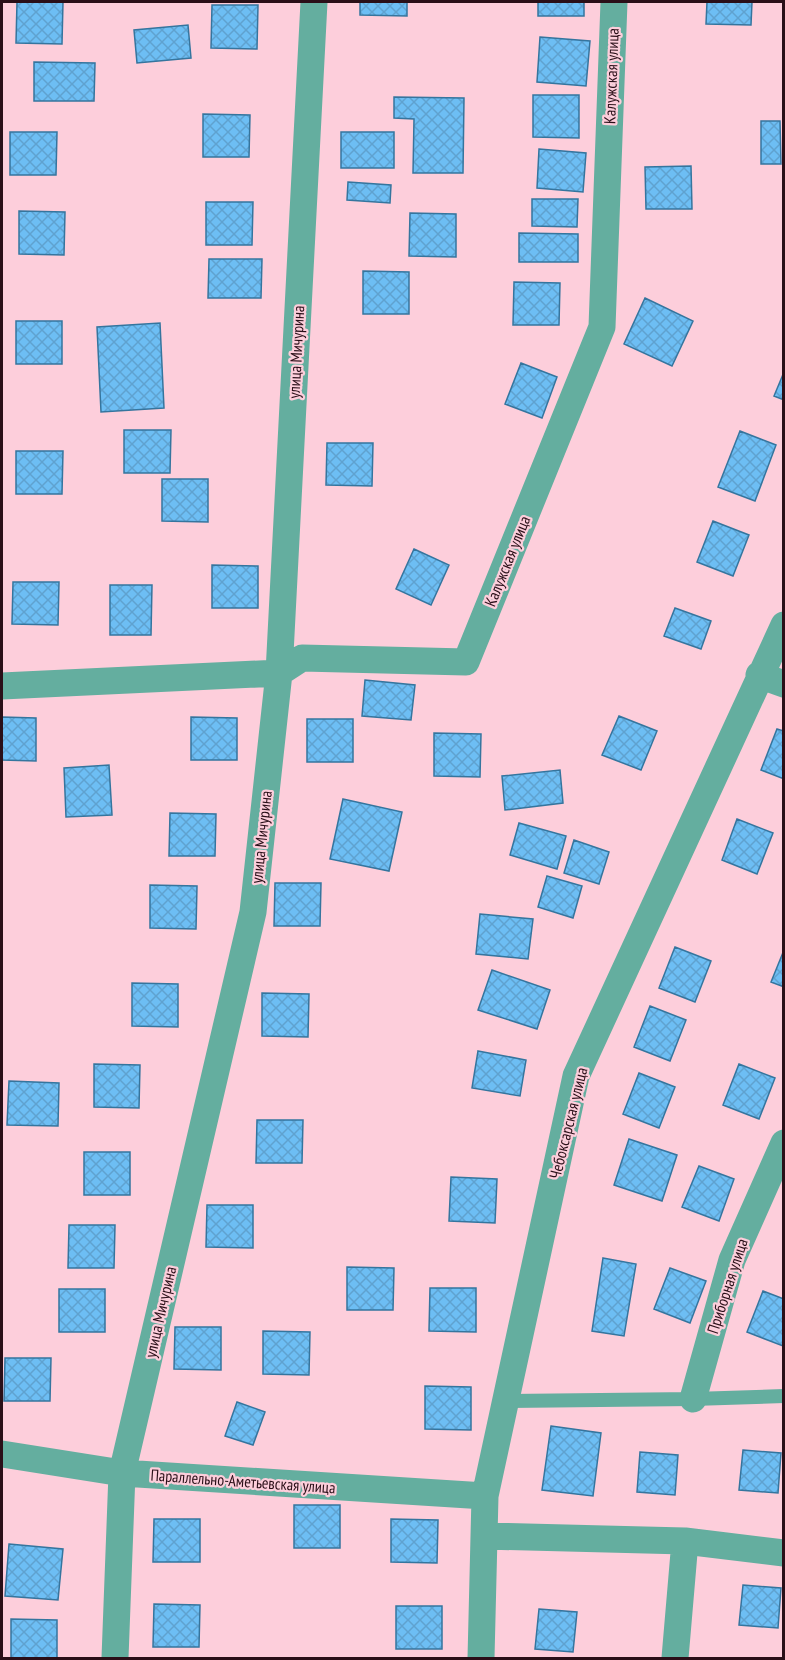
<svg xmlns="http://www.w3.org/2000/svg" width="785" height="1660" font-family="'PT Sans Narrow',sans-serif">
  <defs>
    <pattern id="building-cross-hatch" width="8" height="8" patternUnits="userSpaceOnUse" patternTransform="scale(1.5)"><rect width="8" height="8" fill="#6dbef4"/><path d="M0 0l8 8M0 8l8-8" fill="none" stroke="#5fa2d0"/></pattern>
  </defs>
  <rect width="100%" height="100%" fill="#fdcedb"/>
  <!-- building -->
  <path fill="url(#building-cross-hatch)" stroke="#35759e" stroke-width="1.5" d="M17,2H63L62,44L16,43Z
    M360,2H407V16L360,15Z
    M538,2H584V16H538Z
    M707,2H752L751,25L706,24Z
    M212,5H258L257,49L211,48Z
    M188,25L191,58L137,63L134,30Z
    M540,37L590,41L586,86L537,82Z
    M34,62L95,63L94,101H34Z
    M533,95H579V138L533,137Z
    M394,97L464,98L463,173H413L414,119L394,118Z
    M203,114L250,115L249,157H203Z
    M761,121H780L781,164H761Z
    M10,132H57L56,175H10Z
    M341,132H394V168H341Z
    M539,149L586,153L583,192L537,188Z
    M691,166L692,209H646L645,167Z
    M348,182L391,185L390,203L347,200Z
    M532,199H578L577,227L532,226Z
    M206,202H253L252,245H206Z
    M19,211L65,212L64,255L19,254Z
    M410,213L456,214V257L409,256Z
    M519,233L578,234V262H519Z
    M209,259H262L261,298H208Z
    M363,271L409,272V314H363Z
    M514,282L560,283L559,325H513Z
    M645,298L693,321L672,366L624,344Z
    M16,321H62V364H16Z
    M160,323L164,408L101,412L97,327Z
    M521,363L557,377L542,418L505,404Z
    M784,372V400L774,396Z
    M124,430H171L170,473H124Z
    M740,431L776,445L755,501L718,487Z
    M327,443H373L372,486L326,485Z
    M16,451H63L62,494H16Z
    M162,479H208V522L162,521Z
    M713,521L749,535L733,576L697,562Z
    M414,549L449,565L431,605L396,589Z
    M212,565L258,566V608H212Z
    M13,582H59L58,625L12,624Z
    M110,585H152L151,635H110Z
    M675,608L711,621L701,649L664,636Z
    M365,680L415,685L411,720L362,716Z
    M619,716L657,731L641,770L602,755Z
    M2,717L36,718V761L2,760Z
    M191,717L237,718V760H191Z
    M307,719H353V762H307Z
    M777,729L784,731V779L761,770Z
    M434,733L481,734L480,777L434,776Z
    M109,765L112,815L66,817L64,768Z
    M560,770L563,803L505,810L502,776Z
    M343,799L402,812L389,871L330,859Z
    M170,813L216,814L215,856H169Z
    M737,819L773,833L757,874L722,860Z
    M519,823L566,836L557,869L510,855Z
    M574,840L609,852L599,884L564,873Z
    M547,876L582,886L573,918L538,907Z
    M275,883H321L320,926H274Z
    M150,885L197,886L196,929L150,928Z
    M480,914L533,919L528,959L476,954Z
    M675,947L711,961L695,1002L659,988Z
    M784,950V987L771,982Z
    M492,970L550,990L537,1029L478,1010Z
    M132,983L178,984V1027L132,1026Z
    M262,993L309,994L308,1037L262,1036Z
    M650,1006L686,1020L670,1061L634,1047Z
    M478,1051L526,1060L520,1096L472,1088Z
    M94,1064L140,1065L139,1108L94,1107Z
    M739,1064L775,1078L759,1119L723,1105Z
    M639,1073L675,1087L659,1128L623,1114Z
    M9,1081L59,1083L58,1126L7,1125Z
    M257,1120H303L302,1163H256Z
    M629,1139L677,1155L662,1201L614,1185Z
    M84,1152H130V1195H84Z
    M699,1166L734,1179L719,1221L682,1207Z
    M451,1177L497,1179L495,1223L449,1221Z
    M207,1205H253V1248L206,1247Z
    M69,1225H115L114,1268H68Z
    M603,1258L636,1264L624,1336L592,1331Z
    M347,1267L394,1268L393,1310H347Z
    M670,1268L706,1281L690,1323L654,1309Z
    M430,1288H476V1332L429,1331Z
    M59,1289H105V1332H59Z
    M763,1291L784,1299L783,1346L747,1332Z
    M175,1327H221V1370L174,1369Z
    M263,1331L310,1332L309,1375L263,1374Z
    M5,1358H51L50,1401H4Z
    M425,1386L471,1387V1430L425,1429Z
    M237,1402L265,1412L253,1445L225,1436Z
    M551,1426L601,1433L593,1496L542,1490Z
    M743,1450L781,1453L778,1493L739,1490Z
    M640,1452L678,1455L675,1495L637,1492Z
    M294,1505H340V1548H294Z
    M154,1519H200V1562H153Z
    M391,1519L438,1520L437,1563L391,1562Z
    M9,1544L63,1549L58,1600L5,1596Z
    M743,1585L781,1588L778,1628L739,1625Z
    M154,1604L200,1605L199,1647H153Z
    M396,1606H442V1649H396Z
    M539,1609L577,1612L573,1652L535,1649Z
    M11,1619L57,1620V1658H11Z"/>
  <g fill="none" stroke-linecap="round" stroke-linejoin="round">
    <!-- service -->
    <path stroke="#64ae9f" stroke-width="14" d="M505,1401L693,1399L784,1396"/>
    <!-- minor -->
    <path stroke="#64ae9f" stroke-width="27" d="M759,675L784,684
      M2,686L279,673L302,658L466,662L602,327L614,2
      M693,1399L732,1260L784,1143
      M2,1454L122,1473L485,1496
      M485,1536L685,1541L784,1553
      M115,1658L122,1473L253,912L279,673L314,2
      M481,1658L485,1496L576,1076L784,625
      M675,1658L685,1541"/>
  </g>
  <g text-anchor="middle" stroke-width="4.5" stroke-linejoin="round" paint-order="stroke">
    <!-- street labels -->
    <g font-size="16" fill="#2a0f18" stroke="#fdcedb">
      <text transform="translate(611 76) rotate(-88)" y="6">Калужская улица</text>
      <text transform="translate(296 352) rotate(-87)" y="6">улица Мичурина</text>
      <text transform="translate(507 561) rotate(-68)" y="6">Калужская улица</text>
      <text transform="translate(261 837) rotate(-84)" y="6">улица Мичурина</text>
      <text transform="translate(568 1123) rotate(-76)" y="6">Чебоксарская улица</text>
      <text transform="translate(727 1286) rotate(-72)" y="6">Приборная улица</text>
      <text transform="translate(160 1312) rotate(-77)" y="6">улица Мичурина</text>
      <text transform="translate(243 1481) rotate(4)" y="6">Параллельно-Аметьевская улица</text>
    </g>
  </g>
  <!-- border -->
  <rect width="785" height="1660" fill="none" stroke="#2a0f18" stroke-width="6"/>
</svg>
